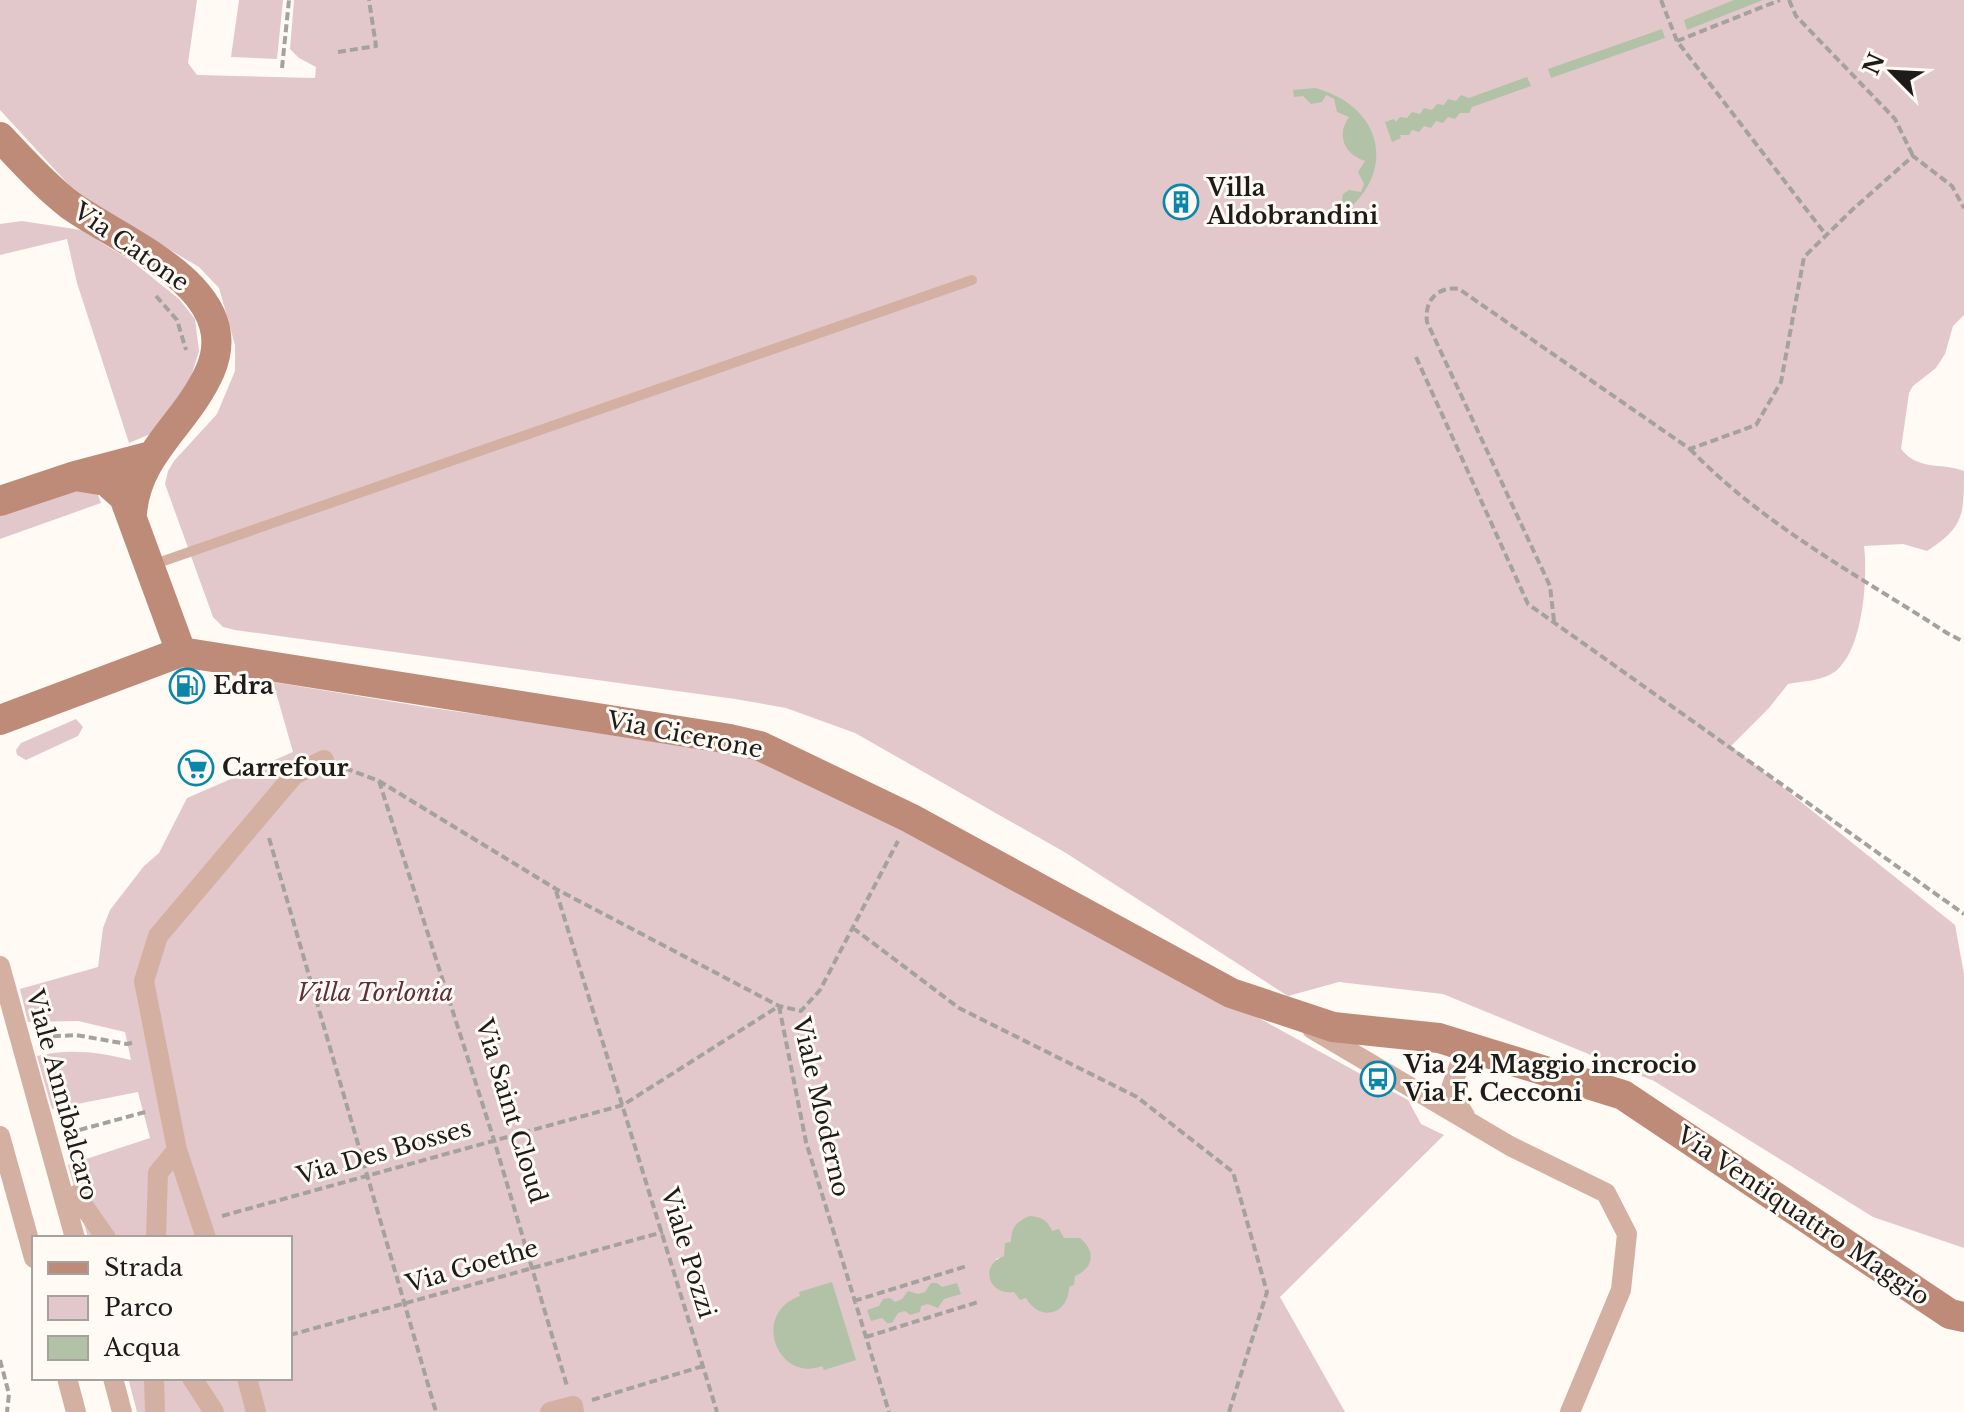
<svg xmlns="http://www.w3.org/2000/svg" width="1964" height="1412" font-family="'Libre Baskerville',serif">
  <rect width="100%" height="100%" fill="#fffaf4"/>
  <!-- green -->
  <path fill="#e2c8cb" fill-rule="evenodd" d="M0,0H197L188,63L197,75L315,78L316,67L299,58L290,49L294,0H1964V315L1953,326L1945,354L1936,368L1913,386L1909,393L1901,449C1919,471 1939,462 1964,471C1964,515 1964,527 1927,551L1903,544L1864,546C1868,579 1863,649 1836,671C1823,681 1803,681 1788,684L1769,708L1731,746L1955,925L1964,974V1248L1873,1217L1654,1081L1443,994L1339,982L1288,996L1066,853L855,733L786,708L735,699L235,630L223,627L213,617L165,484L168,471L174,461L217,414L235,371V345L219,288L199,267L80,197L0,110Z
    M239,0H283L277,59L231,57Z
    M22,221L81,230L133,262L179,299L195,319L199,351L190,380L153,433L129,443L77,283L67,239L0,255V224Z
    M94,484L101,503L0,539V515Z
    M273,682L425,707L752,753L920,832L1408,1100L1421,1124L1444,1135L1280,1297L1345,1412H137L128,1378H290V1238H88L68,1165L150,1138L138,1092L52,1109L37,1056C69,1048 99,1052 131,1060L125,1032L78,1021L28,1022L20,989L98,967L103,928L110,910L144,866L159,853L187,798L293,752ZM1064,1238L1072,1281L1068,1286L1014,1292L996,1259L1005,1256L1011,1242Z
    M76,719L83,727L78,736L26,760L17,755L16,750L21,743Z"/>
  <!-- water -->
  <path fill="#b2c2a7" d="M1734,0H1763L1687,30L1684,20Z
    M1662,29L1665,38L1551,78L1548,69Z
    M1527,77L1531,86L1472,107L1469,113H1460L1455,119L1448,117L1443,123L1436,121L1431,128L1424,126L1419,132L1412,130L1409,135H1400L1401,138L1392,142L1385,122L1394,119L1396,122L1400,117L1407,118L1412,112L1420,114L1424,108L1432,110L1437,104L1444,105L1448,99L1456,101L1461,95L1469,98Z
    M1315,88C1386,107 1398,177 1337,218L1335,211L1341,206L1343,194L1349,190L1361,192L1364,184L1358,172L1365,161C1344,154 1336,135 1349,117L1337,112L1334,99L1326,95L1322,102L1311,104L1303,96L1294,97L1293,90Z
    M1030,1216C1041,1217 1048,1220 1052,1231L1059,1229L1064,1238H1080C1096,1251 1094,1268 1075,1276L1074,1285L1069,1287C1069,1314 1040,1323 1026,1298L1020,1300L1014,1292C988,1296 979,1265 1004,1256L1005,1243L1011,1242C1011,1227 1017,1221 1030,1216Z
    M832,1282L856,1360L824,1370L822,1366C778,1383 750,1314 800,1296L799,1292Z
    M931,1283H937L942,1287L957,1283L961,1294L944,1299L938,1308L928,1304L921,1306L920,1312L910,1315L905,1311L898,1313L892,1323H887L882,1318L871,1321L867,1310L879,1306L883,1299L890,1298L895,1302L902,1299L908,1291L918,1294L925,1292Z"/>
  <g fill="none" stroke-linecap="round" stroke-linejoin="round">
    <!-- path -->
    <path stroke="#a5a29e" stroke-width="4" stroke-dasharray="8 4" stroke-linecap="butt" d="M1661,0L1677,41L1826,235
      M1789,0L1796,16L1895,119L1913,156
      M1677,41L1780,0
      M338,52L376,46L369,0
      M282,68L289,0
      M1218,188L1236,181
      M156,296L177,320L186,350
      M1416,357L1528,604L1964,914
      M1690,449C1763,525 1859,576 1947,633L1964,642
      M1554,621L1550,586L1427,322C1424,301 1437,286 1459,289L1690,449L1756,425L1781,382L1804,257L1852,210L1913,156L1952,186L1964,208
      M345,768L379,781L556,889L779,1006L801,1011L820,990L898,841
      M379,781L494,1140L567,1386
      M269,838L436,1412
      M556,891L717,1412
      M853,928L959,1008L1137,1097L1233,1172L1267,1292L1229,1412
      M779,1006L806,1142L889,1412
      M41,1037L76,1035L127,1044L135,1042
      M68,1133L149,1111
      M222,1216L623,1105L779,1006
      M854,1301L967,1266
      M290,1335L663,1232
      M866,1337L978,1302
      M0,1360L9,1394L7,1412
      M592,1400L703,1366"/>
    <!-- lane -->
    <path stroke="#d4b0a3" stroke-width="10" d="M152,565L972,280"/>
    <!-- street -->
    <path stroke="#d4b0a3" stroke-width="20" d="M0,966L75,1238
      M1312,1029L1510,1146L1606,1193L1627,1234L1621,1290L1570,1412
      M1465,1116L1450,1091L1462,1058H1485
      M0,1136L34,1258
      M76,1195L106,1238
      M156,1238L158,1173L177,1150
      M206,1238L177,1150L144,981L158,936L294,775L324,760
      M67,1378L76,1412
      M113,1378L122,1412
      M154,1378L155,1412
      M192,1378L214,1412
      M247,1378L256,1412
      M550,1412L573,1406L574,1412"/>
    <!-- secondary -->
    <path stroke="#be8b79" stroke-width="30" d="M0,137C22,160 44,185 70,205C121,242 246,288 210,371C186,425 137,453 132,513
      M75,476L106,481L124,497L181,652
      M0,501L75,476L151,456
      M0,720L181,652L730,739L760,746L910,818L1231,993L1333,1027L1439,1038L1623,1095L1950,1314L1964,1317"/>
  </g>
  <!-- icons -->
  <defs>
    <g id="building-ring" transform="scale(1.8)"><circle r="9.5" fill="#fffaf4" stroke="#0986aa" stroke-width="1.5"/><path d="M-4-6H4V6H1V3H-1V6H-4ZM-2.5-4.3h1.7v1.8h-1.7ZM.8-4.3h1.7v1.8H.8ZM-2.5-1h1.7V.8h-1.7ZM.8-1h1.7V.8H.8Z" fill="#0986aa"/></g>
    <g id="fuel-ring" transform="scale(1.8)"><circle r="9.5" fill="#fffaf4" stroke="#0986aa" stroke-width="1.5"/><path d="M-5.5-6h7V0h2V4h1.3V-2.5L3-4.5l.8-.8L6-3V5H2.5V1h-1V6h-7ZM-4.2-4.7v3.2H.2V-4.7Z" fill="#0986aa"/></g>
    <g id="supermarket-ring" transform="scale(1.8)"><circle r="9.5" fill="#fffaf4" stroke="#0986aa" stroke-width="1.5"/><path d="M-6-5.5h2.5l.6 2H6L4.5 2H-2.5L-4.4-4H-6ZM-1.5 3.2a1.3 1.3 0 1 0 .1 0ZM3 3.2a1.3 1.3 0 1 0 .1 0Z" fill="#0986aa"/></g>
    <g id="bus-ring" transform="scale(1.8)"><circle r="9.5" fill="#fffaf4" stroke="#0986aa" stroke-width="1.5"/><path d="M-5-6H5V4H4V6H2V4H-2V6H-4V4H-5ZM-3.5-4V0h7V-4ZM-3.5 1.2v1.5H-2V1.2ZM2 1.2v1.5H3.5V1.2Z" fill="#0986aa"/></g>
  </defs>
  <g fill-rule="evenodd">
    <use href="#building-ring" x="1181" y="202"/>
    <use href="#fuel-ring" x="187" y="686"/>
    <use href="#supermarket-ring" x="196" y="768"/>
    <use href="#bus-ring" x="1378" y="1079"/>
  </g>
  <g text-anchor="middle" stroke-width="6" stroke-linejoin="round" paint-order="stroke">
    <!-- poi labels -->
    <g font-size="24" font-weight="bold" fill="#1d1c1a" stroke="#fffaf4" text-anchor="start">
      <text x="1207" y="196">Villa<tspan x="1207" dy="28">Aldobrandini</tspan></text>
      <text x="213" y="694">Edra</text>
      <text x="222" y="776">Carrefour</text>
      <text x="1404" y="1073">Via 24 Maggio incrocio<tspan x="1404" dy="28">Via F. Cecconi</tspan></text>
    </g>
    <!-- street labels -->
    <g font-size="24" fill="#1d1c1a" stroke="#fffaf4">
      <text transform="translate(131 247) rotate(35)" y="8">Via Catone</text>
      <text transform="translate(685 735) rotate(11)" y="8">Via Cicerone</text>
      <text transform="translate(62 1095) rotate(75)" y="8">Viale Annibalcaro</text>
      <text transform="translate(821 1107) rotate(77)" y="8">Viale Moderno</text>
      <text transform="translate(511 1111) rotate(73)" y="8">Via Saint Cloud</text>
      <text transform="translate(384 1152) rotate(-16)" y="8">Via Des Bosses</text>
      <text transform="translate(1803 1216) rotate(34)" y="8">Via Ventiquattro Maggio</text>
      <text transform="translate(688 1253) rotate(73)" y="8">Viale Pozzi</text>
      <text transform="translate(472 1266) rotate(-16)" y="8">Via Goethe</text>
    </g>
    <!-- park labels -->
    <g font-size="24" font-style="italic" fill="#602f38" stroke="#fffaf4">
      <text x="375" y="1001">Villa Torlonia</text>
    </g>
  </g>
  <!-- legend -->
  <rect x="32" y="1236" width="260" height="144" fill="#fffaf4" stroke="#a5a19d" stroke-width="2"/>
  <rect x="48" y="1262" width="40" height="12" fill="#be8b79" stroke="#a5a19d" stroke-width="2"/>
  <text x="104" y="1276" font-size="24" fill="#1d1c1a">Strada</text>
  <rect x="48" y="1296" width="40" height="24" fill="#e2c8cb" stroke="#a5a19d" stroke-width="2"/>
  <text x="104" y="1316" font-size="24" fill="#1d1c1a">Parco</text>
  <rect x="48" y="1336" width="40" height="24" fill="#b2c2a7" stroke="#a5a19d" stroke-width="2"/>
  <text x="104" y="1356" font-size="24" fill="#1d1c1a">Acqua</text>
  <!-- north arrow -->
  <g transform="translate(1892 72) rotate(294)" stroke="#fffaf4" stroke-width="6" paint-order="stroke">
  <path d="M0-6L14 30L0 20L-14 30Z" fill="#1d1c1a"/>
  <text y="-12" font-size="22" font-weight="bold" text-anchor="middle" fill="#1d1c1a">N</text>
  </g>
</svg>
